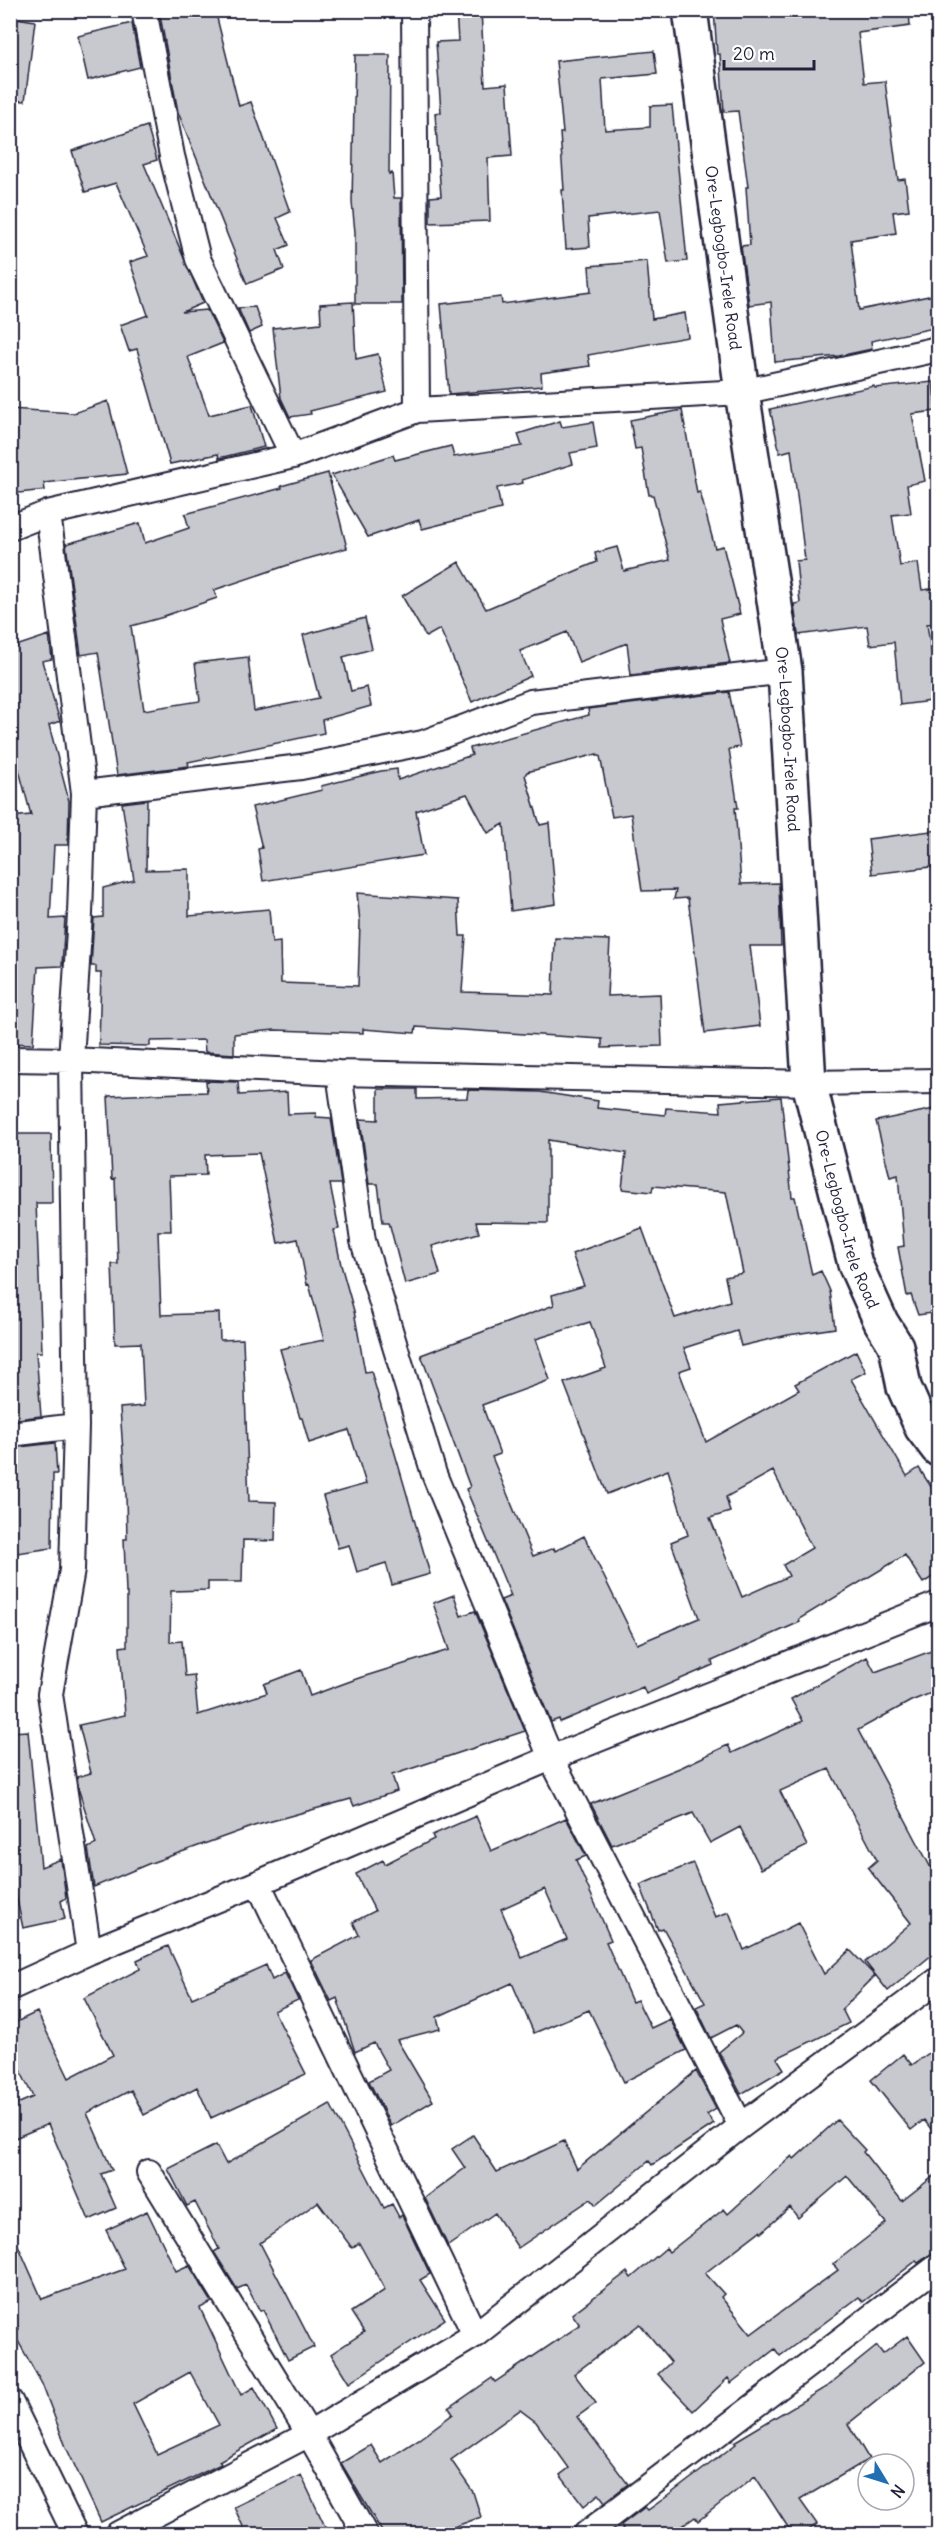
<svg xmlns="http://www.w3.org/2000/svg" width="949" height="2545" font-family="Delius,sans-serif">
  <rect width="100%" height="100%" fill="#fff"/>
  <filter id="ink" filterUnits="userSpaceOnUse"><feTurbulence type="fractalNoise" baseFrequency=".0167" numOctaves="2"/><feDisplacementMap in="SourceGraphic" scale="12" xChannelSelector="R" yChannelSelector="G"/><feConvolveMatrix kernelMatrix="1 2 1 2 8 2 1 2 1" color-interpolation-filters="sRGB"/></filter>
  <g filter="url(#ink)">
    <!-- building -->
    <path fill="#c8c8cf" stroke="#22223b" stroke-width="1.5" fill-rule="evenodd" d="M159,10H215L239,106L251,102L290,212L277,218L289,245L277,250L284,269L247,284L178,112Z
      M456,10H481L485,86L507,84L512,156L488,158L490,221L430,223V197L441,196L435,113L441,112L436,42L458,41Z
      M714,10H909L910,26L858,33L864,83L885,81L898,180L905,179L909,210L893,212L896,233L851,240L859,310L939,294V327L871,341L872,349L839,356L775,362L771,302L749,305L741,246L750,245L746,187H748L738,111L724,112L720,54H717Z
      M10,17L35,21L25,101L10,100Z
      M132,23L140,67L88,80L78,36Z
      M654,51L657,74L602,79L605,130L650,127V106L672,105L687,261L668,263L660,210L588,218L590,247L566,249L562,190H564L560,133H563L556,61Z
      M355,55H390L389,174L392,173L394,198H401L402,304H355V232L352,202Z
      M147,126L157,160L144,164L203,303L182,312L207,310L223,343L188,357L209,415L252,405L264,447L219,458L218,454L170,464L137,349L129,351L120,325L148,315L130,262L148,256L116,183L85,192L72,151Z
      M647,261L652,319L685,313L688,337L588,355L590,366L541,373L542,386L449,394L441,304L501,297L502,304L591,292L589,266Z
      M353,302L356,359L378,354L387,392L310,411L311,414L290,417L281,398L273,328L321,323L320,304Z
      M255,307L262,327L249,333L238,308Z
      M933,382L936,411L912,414L925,481L907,485L911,513L892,515L900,566L918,563L922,590L939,588V623L927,624L935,677H939V700L900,705L894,642L870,645L867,626L798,635L794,604L800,603L796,561L805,560L799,511L791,450L780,453L770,409L874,386L875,388Z
      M108,401L127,474L44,483L45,490L10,494V409L74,413Z
      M682,410L697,493L700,492L715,548L723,546L740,614L720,619L730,663L631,675L627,643L579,662L567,632L520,651L531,676L472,702L440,629L426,637L402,596L459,562L486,609L597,562L595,553L617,547L624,571L670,560L653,495H649L641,448L635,449L630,420Z
      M560,421L562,427L593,422L597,448L570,453L573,464L522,480L523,483L497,488L501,509L422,529L419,520L368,537L332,475L393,455L395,460L451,446L454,457L522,446L518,434Z
      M328,473L347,548L303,560L214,590L217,598L164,616V617L131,626L144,710L200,701L195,663L248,657L254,711L319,698L303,635L365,618L372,649L343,657L351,691L367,687L371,706L322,720L324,733L188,762L189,766L117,775L98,652L81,655L66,544L140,523L145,543L189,528L185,514L282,488L281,486Z
      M49,635L52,659L42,661L60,721L49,725L69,801L68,845H54L50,919L65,918L62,966L38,967L33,1044L10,1043V817L31,815L10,736V648Z
      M729,692L740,747L729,749L738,808H735L741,884L779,883L781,946H750L760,1026L705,1033L688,898L674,899L676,890L642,891L631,814L612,817L600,756H597V754L527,772L525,775L540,825L549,823L556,904L511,911L504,824L488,833L467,794L416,811L424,855L263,881L258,849L262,848L252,807L322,790L321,786L381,771L397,769L398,780L472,755L470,748L589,715L588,709Z
      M147,800L146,870L189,869V916L269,909L272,943L280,942L281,983L358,986L360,922L357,893L458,900L460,936H466L462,992L553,995L555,938L610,940L607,996L660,994L662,1046L602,1048V1039L416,1027L415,1033L363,1029V1033L275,1030L234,1034V1054L205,1052L204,1040L150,1041V1046L99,1045L101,973H96V966H91L94,918L103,917V888L134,880L122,803Z
      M939,830V866L872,874L868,839Z
      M206,1081L238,1082L239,1095L287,1092L288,1114L316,1113V1117L331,1118L341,1184H330L339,1229L334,1230L341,1265L354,1311L365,1372L371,1371L430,1574L392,1585L386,1563L357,1572L349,1545L338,1548L323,1496L366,1484L349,1430L309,1443L302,1418H300L280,1349L324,1340L309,1284L307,1285L298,1239L278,1243L259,1153L205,1155L206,1175L169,1176L171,1231H158L161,1315L219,1313L220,1340L243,1339L249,1501L276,1502L275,1541L243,1540L242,1582H208V1590L171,1591L170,1642L182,1641L185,1676L194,1675L198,1715L267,1693L264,1684L301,1670L310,1696L359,1678L449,1650L433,1603L454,1595L461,1616L475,1611L525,1731L392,1775L397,1791L354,1806L351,1799L254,1826L148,1864L94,1887L88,1848L96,1844L79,1791L77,1777L91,1773L79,1725L125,1715L120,1647L127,1646V1593H126L124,1539H127L126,1496L120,1408L144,1406L141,1343L115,1344L112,1264H118L115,1178L112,1179L108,1096L207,1092Z
      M378,1089H417V1099L467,1098L468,1090L540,1092L598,1101L597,1108L665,1115L666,1108L721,1112L720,1102L781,1097L792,1197H795L812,1275L821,1271L830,1291L835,1328L788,1335L741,1346L737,1331L684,1348L691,1367L679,1371L706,1442L799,1390L795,1384L856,1351L866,1372L851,1379L907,1476L919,1468L939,1499V1573L923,1583L905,1555L799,1619L800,1622L712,1661L713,1665L646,1694L643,1687L560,1722L559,1719L551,1722L501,1600L511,1596L466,1489L470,1487L421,1355L554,1305L552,1295L584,1286L572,1254L642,1228L675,1318L730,1301L725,1277L743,1273L726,1192L653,1186L652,1192L622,1189L626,1153L548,1140V1223L476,1222L479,1233L432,1246L440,1274L405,1284L389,1222H383L378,1184H369L360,1119L378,1120ZM590,1322L606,1368L564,1383L607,1494L668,1470L688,1535L671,1542L699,1618L637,1644L584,1536L555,1551L554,1548L533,1556L492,1457L500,1454L482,1405L550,1380L536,1339ZM773,1471L812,1548L783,1565L789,1576L742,1597L710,1518L730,1512L726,1497Z
      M939,1108V1312L918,1315L911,1295L907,1296L898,1247L904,1246L898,1175L890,1177L876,1121Z
      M10,1134H51L52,1203H36L42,1352H36L41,1416L10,1420Z
      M55,1443L57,1474H53L52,1548L10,1554V1448Z
      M939,1648V1690L911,1701L858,1730L931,1868L939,1863V1949L888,1991L865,1962L911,1923L868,1868L877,1860L829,1769L780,1791L807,1846L761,1869L740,1827L710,1843L693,1813L612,1845L591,1804L682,1767L728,1745L732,1753L803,1721L791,1699L867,1657L875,1672Z
      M28,1731L41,1867L61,1859L66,1898L61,1901L65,1919L23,1928L10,1867V1732Z
      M476,1816L491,1851L566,1818L586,1856L576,1860L611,1940L606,1942L632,2002L637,2000L651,2028L670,2019L686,2050L624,2082L589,2010L534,2033L512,1983L437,2017L440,2029L397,2040L433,2101L391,2126L369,2081L389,2070L374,2043L355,2052L337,1998L331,2001L311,1960L359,1935L353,1922L375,1911L356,1874L383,1860L385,1864L434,1839L432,1835ZM545,1889L567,1939L522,1958L501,1909Z
      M693,1863L715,1917L729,1912L744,1950L798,1923L824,1974L850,1950L875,1976L842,2009L849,2023L777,2058L784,2069L741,2094L719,2052L742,2033L736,2025L711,2038L696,2007L705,2003L663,1928L658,1930L640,1885Z
      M168,1946L192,1998L266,1965L272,1980L285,1973L298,2000L274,2011L306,2074L211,2118L197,2087L144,2115L131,2090L87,2113L112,2170L101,2174L116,2208L89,2220L48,2124L10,2140V2107L33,2097L10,2049V2025L37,2012L69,2078L113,2055L84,1998L140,1969L137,1960Z
      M939,2046V2139L924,2120L911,2130L871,2080L903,2054L912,2065Z
      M696,2071L716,2109L707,2115L714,2124L652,2165L649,2161L596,2205L591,2199L518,2248L495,2213L448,2246L425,2198L465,2168L452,2149L473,2135L497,2172L564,2141L577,2169Z
      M330,2104L384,2208L392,2204L399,2217L402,2215L430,2274L420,2280L445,2319L349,2383L331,2354L364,2332L351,2312L385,2290L359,2243L352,2248L318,2202L260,2243L314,2347L288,2360L263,2310L260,2311L246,2285L237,2289L214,2252L219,2249L195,2202L187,2206L168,2169L216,2145L226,2164Z
      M837,2120L865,2150L863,2152L902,2201L939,2172V2248L918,2263L916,2261L863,2302L859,2297L780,2356L775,2349L731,2383L728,2378L693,2411L658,2374L671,2362L640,2324L574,2374L596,2403L577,2417L628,2484L605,2502L599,2494L584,2506L560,2475L569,2468L536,2422L520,2410L451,2460L473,2492L481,2517L432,2535H384L341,2463L371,2445L382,2463L419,2439L453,2414L449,2408L492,2378L495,2382L580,2325L572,2314L627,2272L631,2278L666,2248L669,2252L724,2209L728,2214L792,2156L794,2159ZM847,2176L886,2223L833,2264L838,2270L751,2334L721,2297L724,2294L705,2273L760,2231L761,2233L790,2207L798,2218Z
      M147,2211L176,2271L189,2265L212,2302L200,2308L241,2395L254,2387L277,2429L219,2461L221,2464L101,2522L66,2447L42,2384L13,2332L19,2329L10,2311V2227L42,2299L125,2269L106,2230ZM190,2372L219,2425L157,2454L133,2404Z
      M907,2336L925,2362L848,2424L869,2459L800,2500L817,2524L802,2535H793L755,2476L698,2521L695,2517L670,2535H615L623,2528L621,2525L645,2507L648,2510L669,2495L736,2444L734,2442L826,2387L877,2346L883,2354Z
      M301,2475L329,2535H247L234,2507Z"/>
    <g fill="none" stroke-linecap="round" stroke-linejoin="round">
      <!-- street casing -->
      <g stroke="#22223b" stroke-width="28">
        <path id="street" d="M144,10L172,156L198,259L293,456
          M414,10L417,410
          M48,513L84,793L80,914L71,1060L76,1426L72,1570L50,1694L89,1952
          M10,528L48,513L293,456L417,410L742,392L938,349
          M84,793L301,767L423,743L531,702L785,671
          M10,1059L71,1060L339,1073L809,1083L938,1081
          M339,1073L363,1241L434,1474L551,1758L741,2126
          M10,1434L76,1426
          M258,1883L475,2335
          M10,1988L89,1952L258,1883L551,1758L938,1604
          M149,2172L309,2434L365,2534
          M10,2401L75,2534
          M118,2534L309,2434L475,2335L741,2126L938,1980
          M586,2534L938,2266"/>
      </g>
      <!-- secondary casing -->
      <g stroke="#22223b" stroke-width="38">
        <g id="secondary">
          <path id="s1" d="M690,10L742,392L785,671L809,1083L855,1264L881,1322L896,1346L904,1387L922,1428L938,1449"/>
        </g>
      </g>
      <!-- street -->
      <use href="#street" stroke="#fff" stroke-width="24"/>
      <!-- secondary -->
      <use href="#secondary" stroke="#fff" stroke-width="33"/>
    </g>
  </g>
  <g text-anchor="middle" stroke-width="5" stroke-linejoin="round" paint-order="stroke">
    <!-- street labels -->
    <g font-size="16" fill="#22223b" stroke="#fff">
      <text dy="6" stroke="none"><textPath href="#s1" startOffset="250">Ore-Legbogbo-Irele Road</textPath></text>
      <text dy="6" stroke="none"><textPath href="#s1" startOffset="736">Ore-Legbogbo-Irele Road</textPath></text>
      <text dy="6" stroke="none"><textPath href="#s1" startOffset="1222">Ore-Legbogbo-Irele Road</textPath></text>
    </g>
  </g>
  <!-- margin -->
  <rect width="949" height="2545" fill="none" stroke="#fff" stroke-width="36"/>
  <rect x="18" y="18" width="913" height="2509" fill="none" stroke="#22223b" stroke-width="2" filter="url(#ink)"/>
  <!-- north arrow -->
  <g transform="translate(886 2482) rotate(128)"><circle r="28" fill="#ffffff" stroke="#a7a7b1" stroke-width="1.5"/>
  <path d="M0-4.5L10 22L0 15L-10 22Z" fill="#1f6fb2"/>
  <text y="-9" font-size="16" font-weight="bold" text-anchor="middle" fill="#22223b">N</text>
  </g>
  <!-- scale -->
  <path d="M724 60v9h90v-9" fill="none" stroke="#22223b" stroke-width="3"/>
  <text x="733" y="60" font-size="18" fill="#22223b" stroke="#ffffff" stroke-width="4.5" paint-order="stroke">20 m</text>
</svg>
